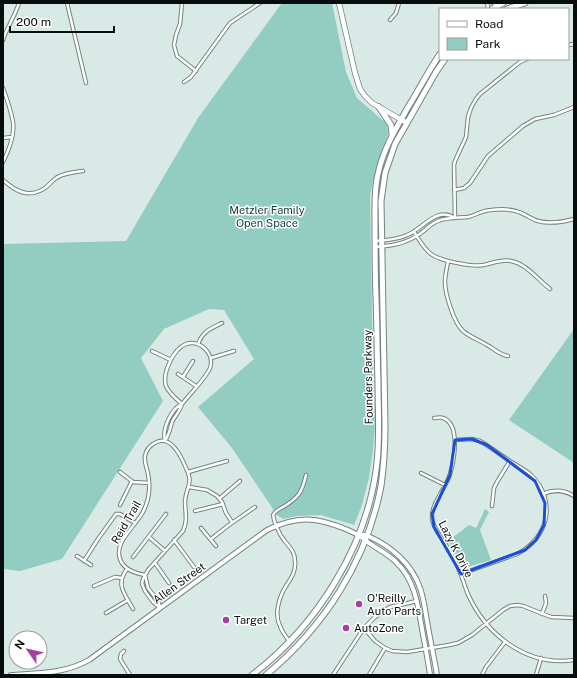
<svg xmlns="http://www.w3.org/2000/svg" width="577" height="678" font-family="'Public Sans',sans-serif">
  <rect width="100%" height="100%" fill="#d9eae6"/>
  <!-- green -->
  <path fill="#93cdc1" d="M282,3H332L346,72L357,98L387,124L388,134L376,168L370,196L373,373L375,422L373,450L369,478L362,505L354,525L321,515L297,516L283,519L277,515L232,448L198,407L254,359L224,310L209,309L164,329L141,358L163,401L62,559L20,571L3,569V244L126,241L198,118Z
    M574,329V463L509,420Z
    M485,509L489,512L480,530L491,560L464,568L462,567L454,551L448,541L469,525L476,528Z"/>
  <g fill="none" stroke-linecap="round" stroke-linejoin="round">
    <!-- street casing -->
    <g stroke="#748480" stroke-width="4.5">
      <path id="street" d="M67,3L86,83
        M182,3L180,24L176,35L174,45L177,56L196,71
        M493,3L498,5
        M487,9L488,6L487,3
        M390,20L396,13L399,3
        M3,40C7,27 15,16 19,3
        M568,45L574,44
        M184,82L191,77L230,23L260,3
        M3,88C7,99 11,111 13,122C15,136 9,150 3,162
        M3,138L12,137
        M3,180C15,191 29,199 45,188C49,185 52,181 56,178C64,173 74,172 83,171
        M454,190L464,188L470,183L488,156L523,126L535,119L554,115L574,107
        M455,218L454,165L455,161L466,137L468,117L471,108L476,99L480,94L520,62L527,59
        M414,232C419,239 423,248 431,254C440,261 472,267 484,265C493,263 502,259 511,261C527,264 538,280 550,289
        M376,241C386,240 397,240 407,235C423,229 436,206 455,218
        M375,247C390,246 405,244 418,235C425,231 430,224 438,221C447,217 458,218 468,217C476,215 483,210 491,210C500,209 511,209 519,212C525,214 531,219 538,221C549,224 563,222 574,219
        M448,261C447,268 445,275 445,282C445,294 454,323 463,331C470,337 479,340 487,345C494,349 500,355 508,356
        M198,344C203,331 210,329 222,323
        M152,351L171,360
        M211,358L234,351
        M178,374L196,386
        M183,377L193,361
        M434,418C437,418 441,417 443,418C461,424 454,461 450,474C446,488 431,504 432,518C433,529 441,536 446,545C449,549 451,553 454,558C459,569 463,580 467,592C485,634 526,667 574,660
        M455,440L472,439L480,441C492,448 502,456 513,463C519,467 526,470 531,475C557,500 549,538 517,554L461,574
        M165,441C169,435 170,429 172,422C175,416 180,411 182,404C189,395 206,378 210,368C215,354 200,339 186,344C173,349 162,374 166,386C169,393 176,399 182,404
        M165,441C162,429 171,409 182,404
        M120,472L133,482L149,483
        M188,472L227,461
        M421,473L445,485
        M189,487L207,490L217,496L222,502L226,513L232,522
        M543,494C554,489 564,490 574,496
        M220,498L240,481
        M120,505L132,481
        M492,506L494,488L497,482L510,461
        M195,511L223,504
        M201,528L216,546
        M149,537L165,551
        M211,539L229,525L255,507
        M174,540L194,567
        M77,556L91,565
        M133,557L166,514
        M84,561L98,539L116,514H120L135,523
        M155,563L169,583
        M127,569C115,585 125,594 133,609
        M145,575C133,573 120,568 119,554C118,539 136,525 143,512C149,500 151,488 148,474C147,468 144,463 145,456C146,451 148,447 153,444C170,432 181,456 186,468C194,484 186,487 185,501C185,512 188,520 183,531L148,570L143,579L142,584L145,591L153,602L160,608
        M145,575L148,588L158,601L160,607
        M94,586L115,577L122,578
        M106,613L128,600
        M542,614L546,603L545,596
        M364,628L375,641L385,648L392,651L407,652L449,645L458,643L472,635L503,610L510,606L517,605L523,606L551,617L574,618
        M290,642C286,637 282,632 280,626C274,614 279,597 286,586C292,577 296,571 295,561C295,551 289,547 284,540C279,534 274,522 273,515C275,511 279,509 283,507C298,498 302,493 306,475
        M124,651L121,654L120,659L130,675
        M333,675L364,628L374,618L385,610L390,607L417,601
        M369,675L385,648
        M482,675L486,667L505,642
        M536,675L541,658"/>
    </g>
    <!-- secondary casing -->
    <g stroke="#748480" stroke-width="6">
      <path id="secondary" d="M359,535C370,546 385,551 396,562C415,580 418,605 422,629C425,645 428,660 430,675
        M11,675C39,673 64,674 89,660L267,530C298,515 317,517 348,530C352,532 356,534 359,535C363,535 365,534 368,536C391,546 412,564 420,588C424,599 425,610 427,621C430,639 434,657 437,675"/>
    </g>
    <!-- primary casing -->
    <g stroke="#748480" stroke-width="6">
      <path id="primary" d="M339,3L355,73L360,89L365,96L372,103L407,123"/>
    </g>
    <!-- highway casing -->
    <g stroke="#748480" stroke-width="7">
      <path id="highway" d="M492,9L503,3
        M507,9L525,3
        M379,107L391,125L392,135
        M252,675C317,626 368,545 377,463C380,436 378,409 378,382C377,353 377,325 376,297C375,272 375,247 375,222C375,206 374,190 378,174C383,150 395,130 407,109C418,91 428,72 440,54
        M266,675C324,627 367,561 381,486C384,465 385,445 385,425L381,201L385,173L395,144L436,72L445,59"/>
    </g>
    <!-- street -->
    <use href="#street" stroke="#fff" stroke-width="2.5"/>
    <!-- secondary -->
    <use href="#secondary" stroke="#fff" stroke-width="4"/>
    <!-- primary -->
    <use href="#primary" stroke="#fff" stroke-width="4.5"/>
    <!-- highway -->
    <use href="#highway" stroke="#fff" stroke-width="5"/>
  </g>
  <!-- marked area -->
  <path fill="none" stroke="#1d4ed8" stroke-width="3" stroke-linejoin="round" d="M472,439L487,445L535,481L545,503L544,525L536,540L525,550L461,574L434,527L432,514L450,475L455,440Z"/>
  <!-- markers -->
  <g fill="#a840a3" stroke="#fff" stroke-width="1.5">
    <circle cx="359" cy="604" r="4"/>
    <circle cx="226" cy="620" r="4"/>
    <circle cx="346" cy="628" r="4"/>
  </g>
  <g text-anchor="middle" stroke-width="3" stroke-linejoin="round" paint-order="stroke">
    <!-- park labels -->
    <g font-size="11" fill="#133d36" stroke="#fff">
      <text x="267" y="214">Metzler Family<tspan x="267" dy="13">Open Space</tspan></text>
    </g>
    <!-- street labels -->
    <g font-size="11" fill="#070d0c" stroke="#fff">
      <text transform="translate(368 377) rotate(-91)" y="4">Founders Parkway</text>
      <text transform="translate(126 522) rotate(-60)" y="4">Reid Trail</text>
      <text transform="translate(456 549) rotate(63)" y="4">Lazy K Drive</text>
      <text transform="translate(179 583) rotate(-36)" y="4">Allen Street</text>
    </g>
    <!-- poi labels -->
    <g font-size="11" fill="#070d0c" stroke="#fff" text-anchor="start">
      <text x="367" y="602">O'Reilly<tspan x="367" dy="13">Auto Parts</tspan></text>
      <text x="234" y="624">Target</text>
      <text x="354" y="632">AutoZone</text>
    </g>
  </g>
  <!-- border -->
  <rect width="577" height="678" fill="none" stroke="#070d0c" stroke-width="8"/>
  <!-- legend -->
  <rect x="439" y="8" width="130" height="52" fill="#ffffff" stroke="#9c9e9e"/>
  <rect x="447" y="21" width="20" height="6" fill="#ffffff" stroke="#9c9e9e"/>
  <text x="475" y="28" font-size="12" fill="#070d0c">Road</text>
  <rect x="447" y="38" width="20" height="12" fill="#93cdc1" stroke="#9c9e9e"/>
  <text x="475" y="48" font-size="12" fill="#070d0c">Park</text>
  <!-- north arrow -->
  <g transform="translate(28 650) rotate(304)"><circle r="19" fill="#ffffff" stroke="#9c9e9e"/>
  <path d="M0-3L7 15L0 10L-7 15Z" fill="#a840a3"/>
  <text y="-6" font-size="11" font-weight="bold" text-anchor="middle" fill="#070d0c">N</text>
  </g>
  <!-- scale -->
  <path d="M10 26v6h104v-6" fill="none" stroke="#070d0c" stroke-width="2"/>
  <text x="16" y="26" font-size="12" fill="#070d0c" stroke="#ffffff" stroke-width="3" paint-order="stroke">200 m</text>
</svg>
